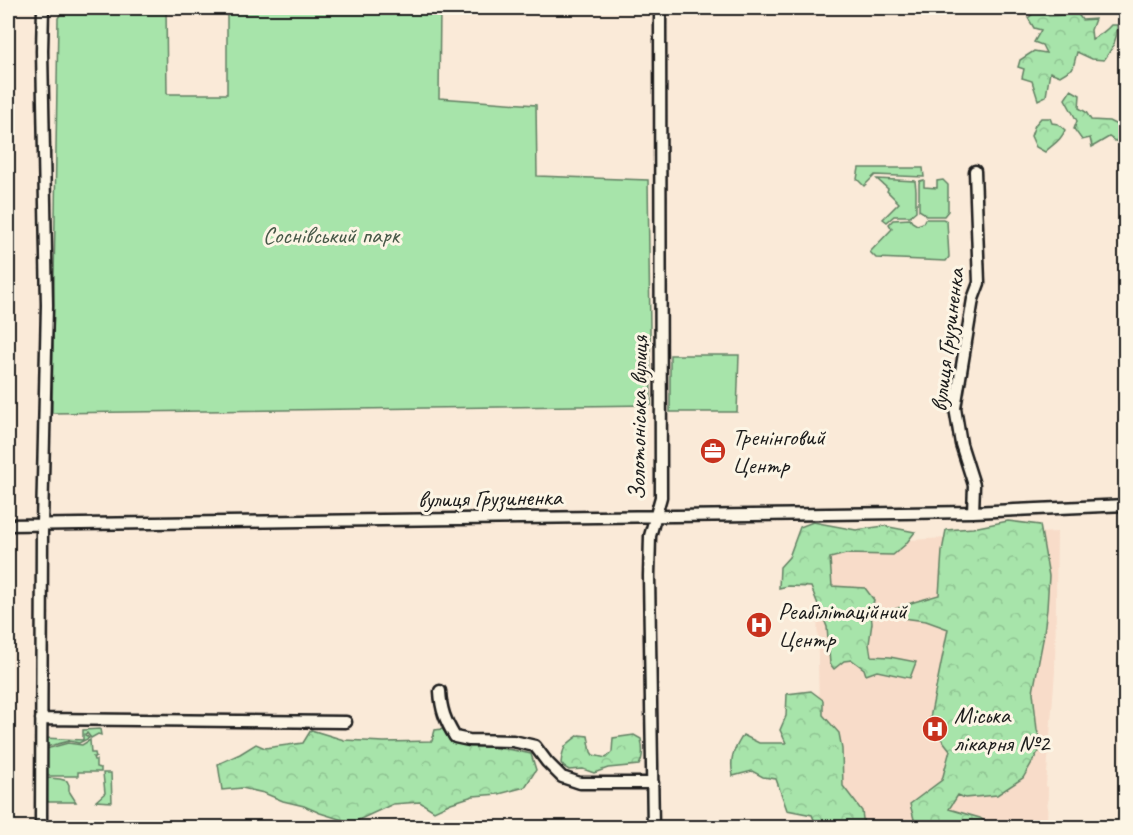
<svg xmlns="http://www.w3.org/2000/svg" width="1133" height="835" font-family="Caveat,sans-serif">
  <defs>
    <pattern id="forest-crowns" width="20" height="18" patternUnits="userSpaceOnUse" patternTransform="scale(1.5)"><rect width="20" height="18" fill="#a7e4aa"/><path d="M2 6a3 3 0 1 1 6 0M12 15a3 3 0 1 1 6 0" fill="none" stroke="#8fc392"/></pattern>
  </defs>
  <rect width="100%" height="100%" fill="#faead8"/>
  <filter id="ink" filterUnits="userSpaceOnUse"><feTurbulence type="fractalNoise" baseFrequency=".0167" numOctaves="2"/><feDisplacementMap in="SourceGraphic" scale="12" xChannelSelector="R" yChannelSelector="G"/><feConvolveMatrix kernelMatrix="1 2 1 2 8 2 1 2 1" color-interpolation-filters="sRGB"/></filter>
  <g filter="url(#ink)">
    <!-- built -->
    <path fill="#f8dcc9" d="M1057,532L1055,671L1046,786L1048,787L1047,827H821L816,545Z"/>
    <!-- green -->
    <path fill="#a7e4aa" stroke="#628063" stroke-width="1.5" d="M77,8H166L167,94H227V8H440L439,98L536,105L537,176L648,180L651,405L52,413L58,18L63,10Z
      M859,168H923L924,177L875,175L864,186L857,179Z
      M877,179L915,181L916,190V211L910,216H894L887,222L883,219L899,203L887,191L888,189Z
      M924,180V187L937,188V181L943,180L948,185V211L944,216H926L924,213L919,210V183L920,181Z
      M910,219L912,222L917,225L923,223L925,219H943L947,221L949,257L946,261L876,258L870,252L892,229L889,224L893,220Z
      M670,355H739L737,412H670Z
      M100,729L101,735L98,734L91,738L87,733L85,734V735L87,736L89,738L79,743L69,741L46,747L45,738L83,740V730Z
      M90,740L91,753H95L96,757H93L94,760H96V767L101,768V772H78V776H48L46,749L68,743L82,745Z
      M103,773H111L112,802L96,801L105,793Z
      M49,778L60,779L67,781L69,785V791L76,802H49L46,800V780Z"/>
    <!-- forest -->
    <path fill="url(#forest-crowns)" stroke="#628063" stroke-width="1.5" d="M1039,9L1049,16L1064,15L1076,11L1082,20L1095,19L1091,30L1092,39C1100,35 1106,31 1111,25H1117C1118,39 1112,49 1104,60L1092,59L1077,52L1073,68L1060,76L1050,72L1046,96L1038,100L1032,81L1022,78L1024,69L1018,67L1020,60L1034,51L1046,53L1042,45L1034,42L1041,30L1034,28L1028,18Z
      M1071,90L1080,95L1079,108L1086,112L1091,120L1109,121L1125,129V143L1115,141L1109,137L1092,147L1090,138L1082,140L1074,129L1077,121L1065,99Z
      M1041,118H1050L1052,123L1058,124L1065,130C1061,141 1053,144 1045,152L1036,147L1031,136L1035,125Z
      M1008,521L1040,525L1049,576L1047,609L1043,640L1033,692L1037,730L1042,745L1023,778L997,795L965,798L958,795L949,809L980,818L990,825L988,827H916L910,804L942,780L950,750L929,723L948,629L926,621L879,615L914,602L939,595L942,551L946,530L973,528Z
      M813,522L856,530L884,526L915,532L905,545L893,555L846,554L830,558L832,586L865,588L874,600L871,614L872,623L869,644L871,656L890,657L916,662L910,678L877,671L866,675L864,669L852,660L844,661L834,669L830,664L827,627L811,587L788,586L779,588L780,567L789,557L800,527Z
      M811,691L823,700V715L839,733L842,749L843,786L862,811L864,827H817L812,815L787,810L776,779L763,777L752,771L733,776C729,757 734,750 743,735L759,743H786L780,730L786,716L787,694Z
      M442,729L455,743L513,750L531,754L536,770L525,787L499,794L473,796L451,803L434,811L420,802L393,804L352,823L320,813L304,806L283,801L264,793L242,788L222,790L218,764L240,754L256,744L265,748L303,743L311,730L344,740L384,742L432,741L435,730Z
      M579,735L588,736L591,752L593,755L606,758L612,752L613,738L634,735L641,739C643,748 644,757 639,765L608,768L594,773L583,769L569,770L564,767L561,763C563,746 565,745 579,735Z"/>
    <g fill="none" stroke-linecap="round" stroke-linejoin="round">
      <!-- street casing -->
      <g stroke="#1c1c1c" stroke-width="15">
        <path id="street" d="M973,512L974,485L961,444L955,408L973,299L979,283L975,171
          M8,525L973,512L1126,505
          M440,691C441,710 445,720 455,737L469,740L513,741L535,746L547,762L562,777L580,783H653
          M41,719L346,722
          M41,828L42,525L47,305L42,51L43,8
          M653,828L649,576L650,536L661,497L660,8"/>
      </g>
      <!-- street -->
      <use href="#street" stroke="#fcf5e5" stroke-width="10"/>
    </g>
  </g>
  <!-- icons -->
  <defs>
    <g id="office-disc" transform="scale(1.35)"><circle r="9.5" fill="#c8321e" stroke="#fcf5e5"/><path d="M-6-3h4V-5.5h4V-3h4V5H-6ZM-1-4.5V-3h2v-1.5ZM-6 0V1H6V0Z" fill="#fff"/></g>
    <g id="hospital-disc" transform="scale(1.35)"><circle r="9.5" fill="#c8321e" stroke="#fcf5e5"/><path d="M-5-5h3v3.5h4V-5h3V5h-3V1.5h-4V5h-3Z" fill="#fff"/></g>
  </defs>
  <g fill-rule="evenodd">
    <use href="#office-disc" x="713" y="451"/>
    <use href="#hospital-disc" x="759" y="625"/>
    <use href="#hospital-disc" x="935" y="729"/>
  </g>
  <g text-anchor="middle" stroke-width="6" stroke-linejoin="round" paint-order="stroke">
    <!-- park labels -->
    <g font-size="24" fill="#465847" stroke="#fcf5e5">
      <text x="331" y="243">Соснівський парк</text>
    </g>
    <!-- street labels -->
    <g font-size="24" fill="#1c1c1c" stroke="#fcf5e5">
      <text transform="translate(947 340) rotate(-83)" y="8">вулиця Грузиненка</text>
      <text transform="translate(638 418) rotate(-89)" y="8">Золотоніська вулиця</text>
      <text transform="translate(490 498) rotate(-1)" y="8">вулиця Грузиненка</text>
    </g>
    <!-- poi labels -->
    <g font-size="24" fill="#1c1c1c" stroke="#fcf5e5" text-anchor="start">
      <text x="732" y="445">Тренінговий<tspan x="732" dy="28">Центр</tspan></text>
      <text x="778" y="619">Реабілітаційний<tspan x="778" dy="28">Центр</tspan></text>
      <text x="954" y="723">Міська<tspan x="954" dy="28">лікарня №2</tspan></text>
    </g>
  </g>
  <!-- margin -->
  <rect width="1133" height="835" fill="none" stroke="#fcf5e5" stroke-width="30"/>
  <rect x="15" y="15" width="1103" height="805" fill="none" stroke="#1c1c1c" stroke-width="2" filter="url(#ink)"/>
</svg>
